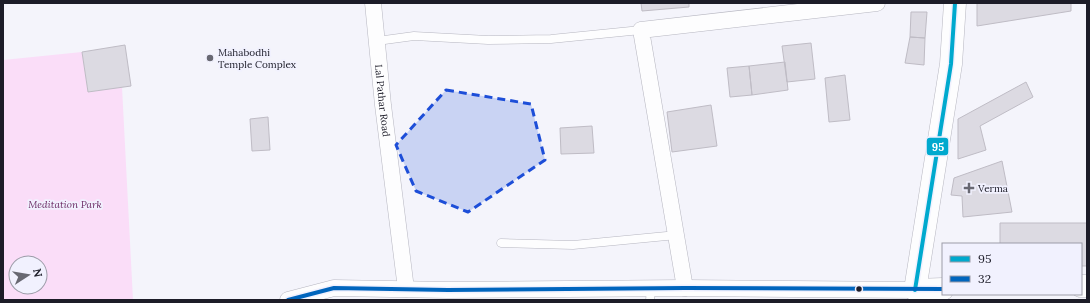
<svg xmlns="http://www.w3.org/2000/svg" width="1090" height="303" font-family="Lora,serif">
  <rect width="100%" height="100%" fill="#f4f4fb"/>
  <!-- green -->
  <path fill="#faddf8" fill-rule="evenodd" d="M82,52L88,92L122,87L133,300H3V60ZM16,263H40V287H16Z"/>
  <!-- building -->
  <path fill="#dcdae2" stroke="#bfbcc5" d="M641,3H689V7L642,11Z
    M977,3H1071V11L977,26Z
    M911,12H927L925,38L910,37Z
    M910,37L925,38L924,65L905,63Z
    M811,43L815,79L787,82L782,46Z
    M125,45L131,86L88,92L82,52Z
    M785,62L788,90L752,95L749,66Z
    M749,66L752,95L730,97L727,68Z
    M845,75L850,120L829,122L825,78Z
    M1026,82L1033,97L980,126L986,150L958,159V119Z
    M711,105L717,146L672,152L667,112Z
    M268,117L270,150L252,151L250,119Z
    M592,126L594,153L561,154L560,128Z
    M1002,161L1012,212L963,217L962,196L951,195L954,178Z
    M1000,223H1087V266H1081V244H1000Z"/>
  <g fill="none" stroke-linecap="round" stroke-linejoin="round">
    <!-- lane casing -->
    <g stroke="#b6b6c0" stroke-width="9">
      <path id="lane" d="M377,41L414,36L488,40L551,39L641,30
        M501,243L573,245L677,235
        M650,300L651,289"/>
    </g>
    <!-- street casing -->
    <g stroke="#b6b6c0" stroke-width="17">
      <g id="street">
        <path id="s1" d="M373,3L383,105L406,289"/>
        <path d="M685,288L641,30L877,3"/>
        <path d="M288,300L334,288L448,290L685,288L915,290"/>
      </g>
    </g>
    <!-- secondary casing -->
    <g stroke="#b6b6c0" stroke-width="23">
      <path id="secondary" d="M1081,286H1087
        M943,289L915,290L951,64L955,3"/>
    </g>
    <!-- lane -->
    <use href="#lane" stroke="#fdfdfe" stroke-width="8"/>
    <!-- street -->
    <use href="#street" stroke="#fdfdfe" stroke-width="16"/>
    <!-- secondary -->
    <use href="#secondary" stroke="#fdfdfe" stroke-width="22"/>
    <!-- bus-1 casing -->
    <g stroke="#f1f1fe" stroke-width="7">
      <path id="bus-1" d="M915,290L951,64L955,3"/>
    </g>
    <!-- bus-2 casing -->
    <g stroke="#f1f1fe" stroke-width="7">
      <path id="bus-2" d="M288,300L334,288L448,290L685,288L943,289"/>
    </g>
    <!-- bus-1 -->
    <use href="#bus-1" stroke="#00a9ce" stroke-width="4"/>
    <!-- bus-2 -->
    <use href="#bus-2" stroke="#0065bd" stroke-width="4"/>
  </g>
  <!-- marked area -->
  <path fill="#1d4ed8" fill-opacity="0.2" stroke="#1d4ed8" stroke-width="3" stroke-dasharray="8 5" stroke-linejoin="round" d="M446,90L531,104L545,160L468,212L416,191L396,145Z"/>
  <!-- markers -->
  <g fill="#686872" stroke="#f1f1fe" stroke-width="1.5">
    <circle cx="210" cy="58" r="4"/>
    <path d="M967 182h4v4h4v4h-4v4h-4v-4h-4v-4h4z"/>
  </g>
  <circle fill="#1c1c28" stroke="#f1f1fe" stroke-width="1.5" cx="859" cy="289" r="3.5"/>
  <g text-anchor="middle" stroke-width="3.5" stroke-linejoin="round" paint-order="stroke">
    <!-- poi labels -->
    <g font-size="10" fill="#1c1c28" stroke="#f1f1fe" text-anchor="start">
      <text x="218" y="56">Mahabodhi<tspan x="218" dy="12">Temple Complex</tspan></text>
      <text x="978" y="192">Verma</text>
    </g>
    <!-- street labels -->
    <g font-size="10" fill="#1c1c28" stroke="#f1f1fe">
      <text dy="4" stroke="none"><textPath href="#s1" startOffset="98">Lal Pathar Road</textPath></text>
    </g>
    <!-- park labels -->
    <g font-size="10" font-style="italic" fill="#6d2c66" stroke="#f1f1fe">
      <text x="65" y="208">Meditation Park</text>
    </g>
  </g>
  <rect stroke="#f1f1fe" stroke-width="1.5" x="926" y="137" width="23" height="19" rx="4" fill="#00a9ce"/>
  <g font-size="11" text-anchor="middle" font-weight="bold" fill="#fff">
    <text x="938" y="151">95</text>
  </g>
  <!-- border -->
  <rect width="1090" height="303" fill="none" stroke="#1c1c28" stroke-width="8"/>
  <!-- legend -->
  <rect x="942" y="243" width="140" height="52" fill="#f1f1fe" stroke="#9c9ca8"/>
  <rect x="950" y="256" width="20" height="6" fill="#00a9ce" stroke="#9c9ca8"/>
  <text x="978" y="263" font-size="12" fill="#1c1c28">95</text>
  <rect x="950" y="276" width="20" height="6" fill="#0065bd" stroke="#9c9ca8"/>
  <text x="978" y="283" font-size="12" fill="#1c1c28">32</text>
  <!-- north arrow -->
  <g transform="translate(28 275) rotate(78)"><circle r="19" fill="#f1f1fe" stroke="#9c9ca8"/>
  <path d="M0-3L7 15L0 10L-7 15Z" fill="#686872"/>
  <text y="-6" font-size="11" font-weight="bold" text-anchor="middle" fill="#1c1c28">N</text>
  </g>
</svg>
